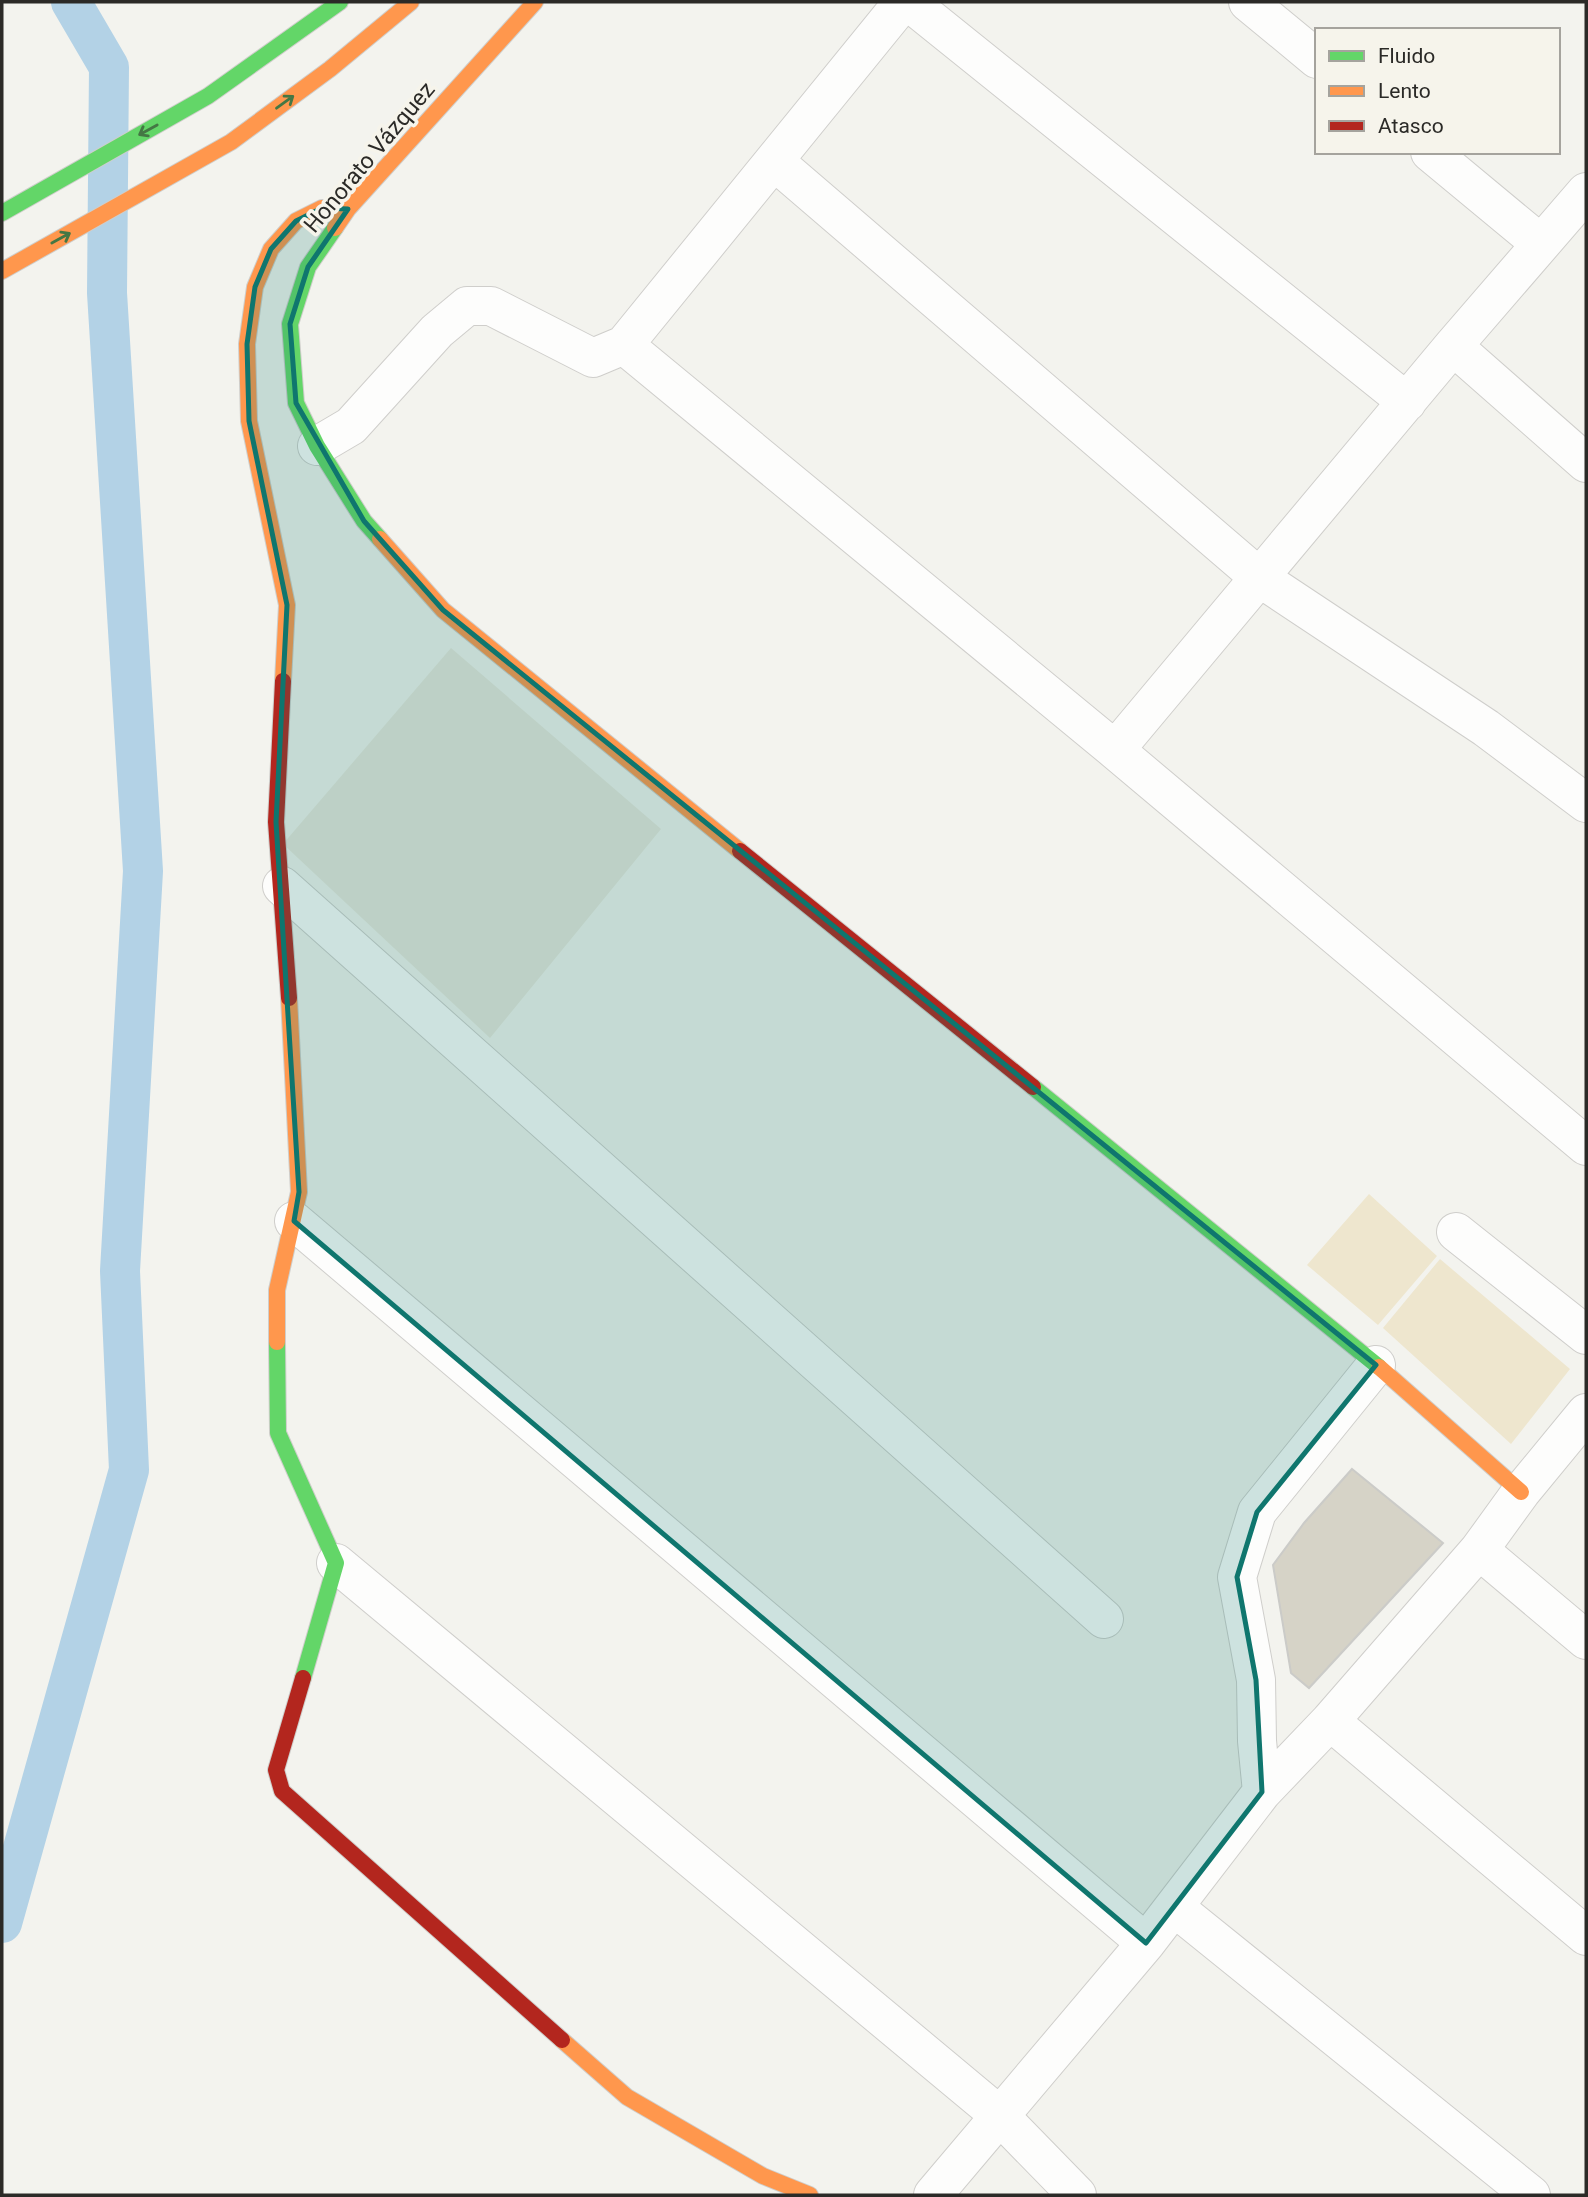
<svg xmlns="http://www.w3.org/2000/svg" width="1588" height="2197" font-family="Roboto,sans-serif">
  <rect width="100%" height="100%" fill="#f3f3ee"/>
  <!-- built -->
  <path fill="#e9e7dc" d="M451,648L661,829L490,1038L283,844Z"/>
  <!-- green -->
  <path fill="#eee6ce" d="M1369,1194L1437,1256L1378,1325L1307,1265Z
    M1440,1259L1570,1369L1511,1444L1383,1328Z"/>
  <g fill="none" stroke-linecap="round" stroke-linejoin="round">
    <!-- canal -->
    <path stroke="#b3d2e6" stroke-width="40" d="M2,1923L129,1470L120,1271L143,871L107,293L109,67L71,2"/>
  </g>
  <!-- building -->
  <path fill="#d6d3c7" stroke="#cbcbc8" stroke-width="2" d="M1352,1469L1443,1543L1309,1688L1291,1673L1273,1565L1304,1523Z"/>
  <g fill="none" stroke-linecap="round" stroke-linejoin="round">
    <!-- street casing -->
    <g stroke="#cfcecb" stroke-width="40">
      <path id="street" d="M909,2L1407,402
        M1248,2L1317,59
        M1430,152L1541,244
        M774,161L1260,578L1486,728L1586,803
        M624,345L1115,750L1586,1146
        M1453,346L1586,463
        M317,446L351,426L437,331L467,306H491L593,358L624,345L903,2
        M1115,750L1453,346L1586,192
        M282,886L1104,1619
        M294,1221L1146,1943
        M1456,1232L1586,1335
        M1479,1550L1586,1640
        M336,1563L999,2115L1077,2195
        M1330,1721L1586,1936
        M1262,1792L1257,1741L1256,1680L1237,1577L1257,1512L1376,1365
        M1174,1907L1531,2195
        M933,2195L1146,1943L1262,1792L1330,1721L1479,1550L1521,1492L1586,1413"/>
    </g>
    <!-- fast casing -->
    <g stroke="#cfcecb" stroke-width="18">
      <path id="fast" d="M2,213L208,96L340,2
        M335,228L308,267L290,324L296,403L317,446L364,521L380,539
        M1033,1087L1379,1367
        M277,1342L278,1433L336,1563L303,1678"/>
    </g>
    <!-- slow casing -->
    <g stroke="#cfcecb" stroke-width="18">
      <path id="slow" d="M335,228L348,209L535,2
        M2,271L231,142L330,69L411,2
        M380,539L443,610L740,851
        M283,681L287,605L249,421L247,344L255,287L271,249L296,221L322,208L348,209
        M277,1342V1290L299,1192L289,998
        M1379,1367L1521,1492
        M562,2040L627,2097L763,2176L810,2195"/>
    </g>
    <!-- jam casing -->
    <g stroke="#cfcecb" stroke-width="18">
      <path id="jam" d="M283,681L276,822L289,998
        M740,851L1033,1087
        M303,1678L276,1770L282,1791L562,2040"/>
    </g>
    <!-- street -->
    <use href="#street" stroke="#fdfdfc" stroke-width="38"/>
    <!-- fast -->
    <use href="#fast" stroke="#63d668" stroke-width="16"/>
    <!-- slow -->
    <use href="#slow" stroke="#ff974d" stroke-width="16"/>
    <!-- jam -->
    <use href="#jam" stroke="#b3261e" stroke-width="16"/>
  </g>
  <!-- one-way arrows -->
  <defs><path id="oneway-shaft" d="M-6 0H5M1.5-3L5.5 0L1.5 3" fill="none" stroke-width="1.6" stroke-linecap="round" stroke-linejoin="round" transform="scale(1.75)"/></defs>
  <g stroke="#474">
    <use href="#oneway-shaft" transform="translate(285 102) rotate(-36)"/>
    <use href="#oneway-shaft" transform="translate(148 130) rotate(151)"/>
    <use href="#oneway-shaft" transform="translate(61 238) rotate(-29)"/>
  </g>
  <!-- marked area -->
  <path fill="#0f766e" fill-opacity="0.2" stroke="#0f766e" stroke-width="5" stroke-linejoin="round" d="M322,208L348,209L308,267L290,324L296,403L364,521L443,610L1376,1365L1257,1512L1237,1577L1256,1680L1262,1792L1146,1943L294,1221L299,1192L276,822L287,605L249,421L247,344L255,287L271,249L296,221Z"/>
  <g text-anchor="middle" stroke-width="7" stroke-linejoin="round" paint-order="stroke">
    <!-- street labels -->
    <g font-size="23" fill="#2b2a27" stroke="#f6f4eb">
      <text transform="translate(369 157) rotate(-50)" y="8">Honorato Vázquez</text>
    </g>
  </g>
  <!-- border -->
  <rect width="1588" height="2197" fill="none" stroke="#2b2a27" stroke-width="7"/>
  <!-- legend -->
  <rect x="1315" y="28" width="245" height="126" fill="#f6f4eb" stroke="#a5a39d" stroke-width="2"/>
  <rect x="1329" y="51" width="35" height="10" fill="#63d668" stroke="#a5a39d" stroke-width="2"/>
  <text x="1378" y="63" font-size="21" fill="#2b2a27">Fluido</text>
  <rect x="1329" y="86" width="35" height="10" fill="#ff974d" stroke="#a5a39d" stroke-width="2"/>
  <text x="1378" y="98" font-size="21" fill="#2b2a27">Lento</text>
  <rect x="1329" y="121" width="35" height="10" fill="#b3261e" stroke="#a5a39d" stroke-width="2"/>
  <text x="1378" y="133" font-size="21" fill="#2b2a27">Atasco</text>
</svg>
